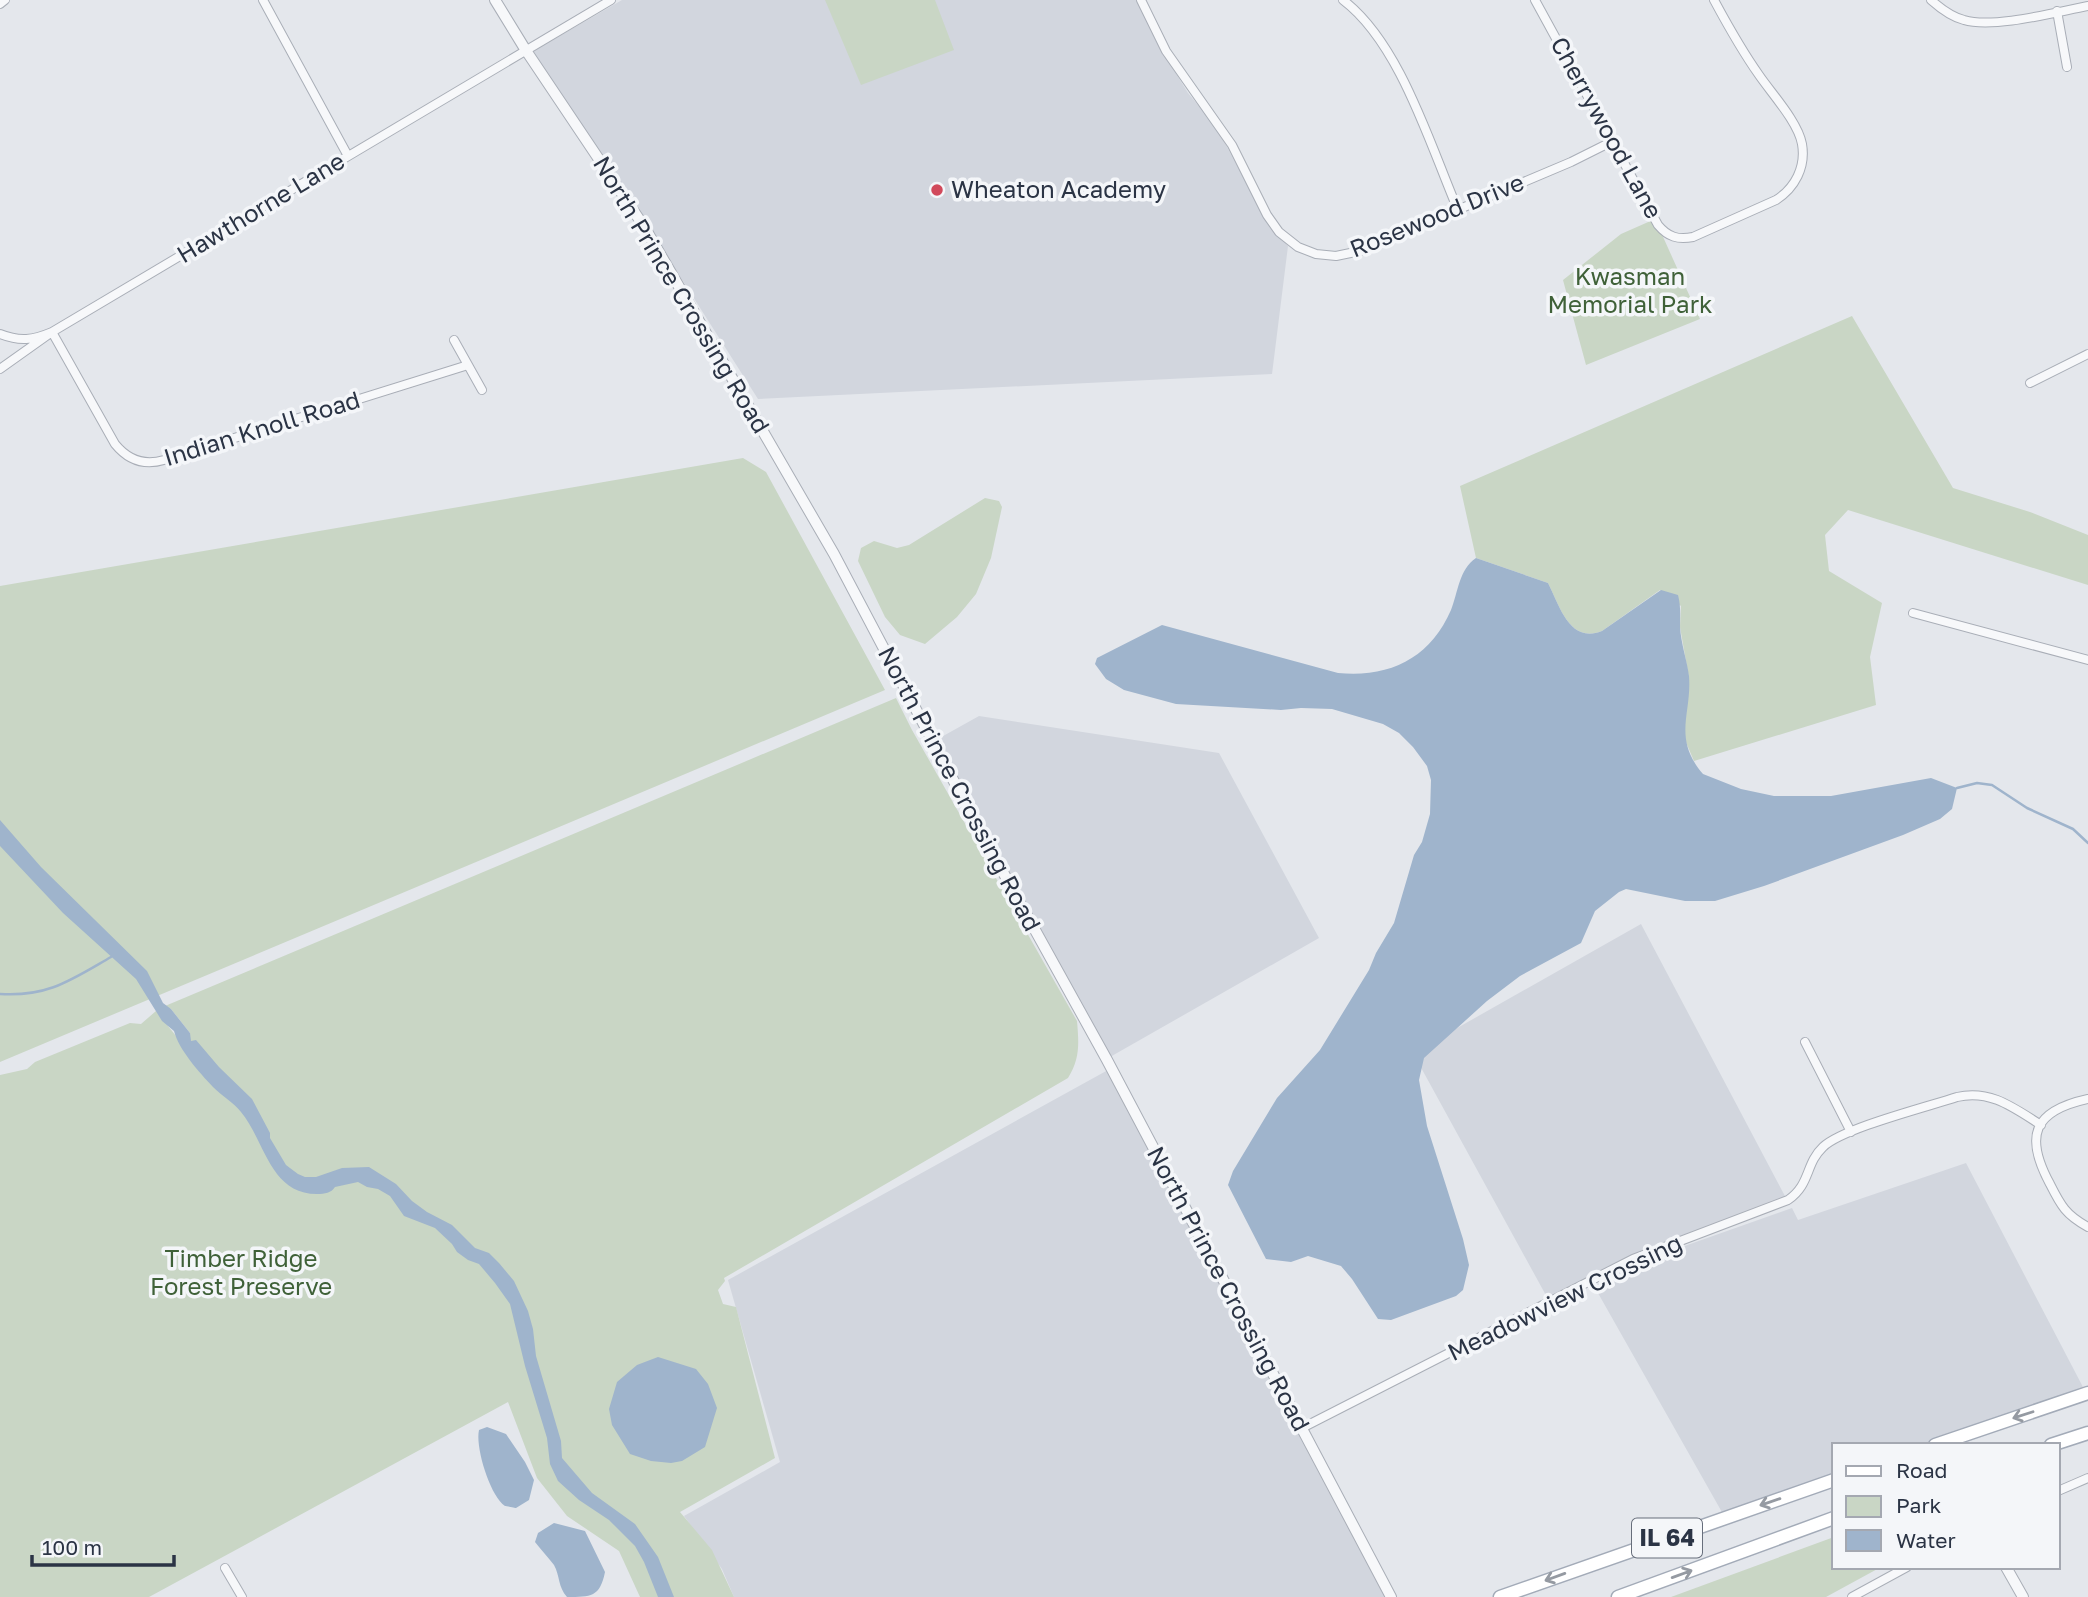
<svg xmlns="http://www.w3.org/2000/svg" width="2088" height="1597" font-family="'Golos Text',sans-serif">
  <rect width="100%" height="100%" fill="#e4e7ec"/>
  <!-- built -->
  <path fill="#d2d6de" d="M622,0H1138L1156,41L1188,93L1217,128L1260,209L1288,246L1272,374L758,399L646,223L532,52Z
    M979,716L1219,753L1319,938L1110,1057L936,740Z
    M1641,924L1786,1198L1647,1248L1548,1299L1413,1053Z
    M1108,1070L1388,1597H734L722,1569L684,1516L780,1462L728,1280Z
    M1966,1163L2084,1389L1923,1445H1834V1476L1723,1514L1594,1286L1645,1260L1792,1208L1798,1220Z"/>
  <!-- green -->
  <path fill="#c9d6c5" d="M825,0H935L954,50L861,85Z
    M1655,219L1700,319L1586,365L1563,280L1621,234Z
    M1852,316L1953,488L2030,512L2088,535V585L1848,510L1825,535L1829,571L1882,603L1870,657L1876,705L1694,761L1685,740L1684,724L1689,678L1680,627L1681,606L1660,590L1602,631C1570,644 1560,607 1548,583L1476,558L1460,486Z
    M743,458L766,472L885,690L0,1062V586Z
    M985,498L999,501L1002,507L991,558L976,594L957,617L925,644L900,635L885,617L858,561L861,548L874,541L897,548L909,545Z
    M896,698L912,730L1077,1021C1079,1044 1080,1059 1068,1078L724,1278L725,1281L718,1290L723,1304L736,1307L775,1458L680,1512L712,1550L734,1597H640L619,1551L567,1516L537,1478L508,1402L149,1597H0V1075L27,1069L35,1062L130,1023L141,1024L156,1011L176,1036L190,1033L171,1009L165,1006Z
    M1834,1537V1567H1881L1826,1597H1671Z"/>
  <!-- water -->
  <path fill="#9fb4cc" d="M1476,558L1548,583C1560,607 1570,644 1602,631L1661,590L1678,595C1681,606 1680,616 1680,627C1681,644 1687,660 1689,676C1692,714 1672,738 1703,774L1741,789L1774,796H1831L1931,778L1957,788L1952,809L1940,819L1903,835L1764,886L1715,901H1685L1626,889L1619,892L1595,911L1581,943L1520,976L1487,1001L1424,1058L1419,1080L1427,1126L1463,1239L1469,1265L1463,1290L1456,1296L1391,1320L1378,1319L1352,1279L1341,1266L1308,1256L1291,1262L1266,1259L1228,1185L1233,1171L1277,1098L1320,1050L1369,970L1376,953L1394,923L1414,855L1422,842L1430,814L1431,780L1427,766L1413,747L1399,733L1383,724L1332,709L1301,708L1281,710L1176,704L1124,690L1106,679L1095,664L1097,658L1162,625L1338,673C1390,678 1430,658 1451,610C1458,593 1459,569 1476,558Z
    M0,820L41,867L147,971L163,1003L171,1009L190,1033L191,1041L196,1040L219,1067L252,1099L270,1133V1138L286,1165L298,1174L305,1177H316L342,1168L369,1167L396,1184L412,1201L427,1212L452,1225L475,1248L489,1253L499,1263L514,1281L528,1311L533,1329L536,1356L561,1441L562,1458L592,1493L635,1524L658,1557L674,1597H658L644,1562L635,1546L609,1520L579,1500L558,1481L550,1464L547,1438L525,1366L510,1304L495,1283L479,1264L468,1260L457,1252L452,1244L435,1228L404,1216L390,1196L378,1189L367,1187L358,1182L335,1187C331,1193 325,1194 317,1194C270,1194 265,1141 241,1112C234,1103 222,1096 213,1087C199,1072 179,1050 174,1031L162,1021L136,979L63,913L0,846Z
    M658,1357L696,1369L708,1384L717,1408L705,1447L682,1461L671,1463L651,1461L630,1454L612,1425L609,1409L617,1382L637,1365Z
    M487,1427L506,1434L525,1462L534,1480L529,1500L516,1508C516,1508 506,1506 505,1506C490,1496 475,1447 479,1430Z
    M554,1523L585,1531L605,1572C600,1597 591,1597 567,1597C558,1587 560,1576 554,1565C548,1557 541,1550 535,1542L538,1533Z"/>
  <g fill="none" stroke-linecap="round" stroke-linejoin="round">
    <!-- stream -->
    <path stroke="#9fb4cc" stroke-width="2.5" d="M1957,788L1977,783L1992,785L2027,808L2073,829L2088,843
      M0,994C48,997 71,980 111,957"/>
    <!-- minor casing -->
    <g stroke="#a9aeb7" stroke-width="10">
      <path id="minor" d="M263,0L348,156
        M1141,0L1166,51L1232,145L1267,215L1279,232L1298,247L1316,254L1336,256L1360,251L1571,162L1613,141
        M1343,0C1400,43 1430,145 1458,210
        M1535,0L1658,225C1668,237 1678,240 1693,237L1776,200C1795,188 1806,167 1802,144C1798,122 1772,94 1759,75C1742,51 1728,26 1714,0
        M1931,0C1940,8 1952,17 1964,20C1993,29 2056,12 2088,6
        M0,4L5,0
        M2057,11L2067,67
        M0,334C20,342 33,340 52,332L115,444C128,460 144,466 164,460L468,365
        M454,340L482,390
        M0,369L52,332L611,0
        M2030,383L2088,354
        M1913,613L2088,660
        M1805,1042L1851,1132
        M2088,1099C2033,1111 2024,1136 2050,1184C2061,1206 2066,1215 2088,1227
        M1302,1428L1633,1259L1788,1200C1811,1184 1805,1164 1823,1147C1843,1128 1927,1107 1957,1097C1990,1089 2014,1108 2041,1125
        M2058,1491L2088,1478
        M225,1568L242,1597
        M1852,1597L1907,1567"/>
    </g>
    <!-- tertiary casing -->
    <g stroke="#a9aeb7" stroke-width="12">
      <path id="tertiary" d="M495,0L525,49L645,228L834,554L978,827L1107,1060L1391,1597
        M2006,1567L2023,1597"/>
    </g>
    <!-- primary casing -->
    <g stroke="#a3abb8" stroke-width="15">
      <path id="primary" d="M1935,1445L2088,1393
        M2051,1445L2088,1433
        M1500,1597L1834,1480
        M1618,1597L1834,1518"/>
    </g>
    <!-- minor -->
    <use href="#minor" stroke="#f7f8fa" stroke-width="8"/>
    <!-- tertiary -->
    <use href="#tertiary" stroke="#f7f8fa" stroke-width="10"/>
    <!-- primary -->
    <use href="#primary" stroke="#fff" stroke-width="12"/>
  </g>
  <!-- one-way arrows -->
  <defs><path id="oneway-shaft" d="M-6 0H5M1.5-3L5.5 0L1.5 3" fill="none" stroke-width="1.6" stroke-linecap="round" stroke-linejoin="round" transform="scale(1.75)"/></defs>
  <g stroke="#959aa2">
    <use href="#oneway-shaft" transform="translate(2023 1415) rotate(162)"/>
    <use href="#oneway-shaft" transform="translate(1770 1502) rotate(161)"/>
    <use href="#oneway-shaft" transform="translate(1682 1574) rotate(-20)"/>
    <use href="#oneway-shaft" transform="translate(1555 1577) rotate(160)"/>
  </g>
  <!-- markers -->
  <circle fill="#d1495b" stroke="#f4f6f9" stroke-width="2.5" cx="937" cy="190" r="7"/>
  <g text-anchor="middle" stroke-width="7" stroke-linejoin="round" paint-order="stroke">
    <!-- shield labels -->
    <rect fill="#f4f6f9" stroke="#676e7b" stroke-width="2" x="1632" y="1518.5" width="70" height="39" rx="5"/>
    <g font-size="23" font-weight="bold" fill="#2b3445">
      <text x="1667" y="1546">IL 64</text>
    </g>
    <!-- street labels -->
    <g font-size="24" fill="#2b3445" stroke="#f4f6f9">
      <text transform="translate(1606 128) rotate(61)" y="8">Cherrywood Lane</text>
      <text transform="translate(261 208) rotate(-31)" y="8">Hawthorne Lane</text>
      <text transform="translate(1437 216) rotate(-22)" y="8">Rosewood Drive</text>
      <text transform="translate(681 295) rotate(59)" y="8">North Prince Crossing Road</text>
      <text transform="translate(262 429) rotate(-17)" y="8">Indian Knoll Road</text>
      <text transform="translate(959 789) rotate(62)" y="8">North Prince Crossing Road</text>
      <text transform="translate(1228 1289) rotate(62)" y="8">North Prince Crossing Road</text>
      <text transform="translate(1565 1298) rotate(-26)" y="8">Meadowview Crossing</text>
    </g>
    <!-- poi labels -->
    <g font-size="24" fill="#2b3445" stroke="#f4f6f9" text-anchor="start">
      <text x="951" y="198">Wheaton Academy</text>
    </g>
    <!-- park labels -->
    <g font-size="24" fill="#3f6138" stroke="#f4f6f9">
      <text x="1630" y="285">Kwasman<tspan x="1630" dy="28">Memorial Park</tspan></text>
      <text x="241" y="1267">Timber Ridge<tspan x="241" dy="28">Forest Preserve</tspan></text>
    </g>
  </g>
  <!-- legend -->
  <rect x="1832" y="1443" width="228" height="126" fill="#f4f6f9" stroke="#a4a8b1" stroke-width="2"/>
  <rect x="1846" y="1466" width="35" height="10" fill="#ffffff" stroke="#a4a8b1" stroke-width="2"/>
  <text x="1896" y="1478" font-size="21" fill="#2b3445">Road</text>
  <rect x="1846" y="1496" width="35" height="21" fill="#c9d6c5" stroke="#a4a8b1" stroke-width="2"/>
  <text x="1896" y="1513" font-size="21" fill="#2b3445">Park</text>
  <rect x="1846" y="1530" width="35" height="21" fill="#9fb4cc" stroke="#a4a8b1" stroke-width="2"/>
  <text x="1896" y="1548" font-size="21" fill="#2b3445">Water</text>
  <!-- scale -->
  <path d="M32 1555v10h142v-10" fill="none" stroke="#2b3445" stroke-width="3.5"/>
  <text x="42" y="1555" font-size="21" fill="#2b3445" stroke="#f4f6f9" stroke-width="5" paint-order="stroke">100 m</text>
</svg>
